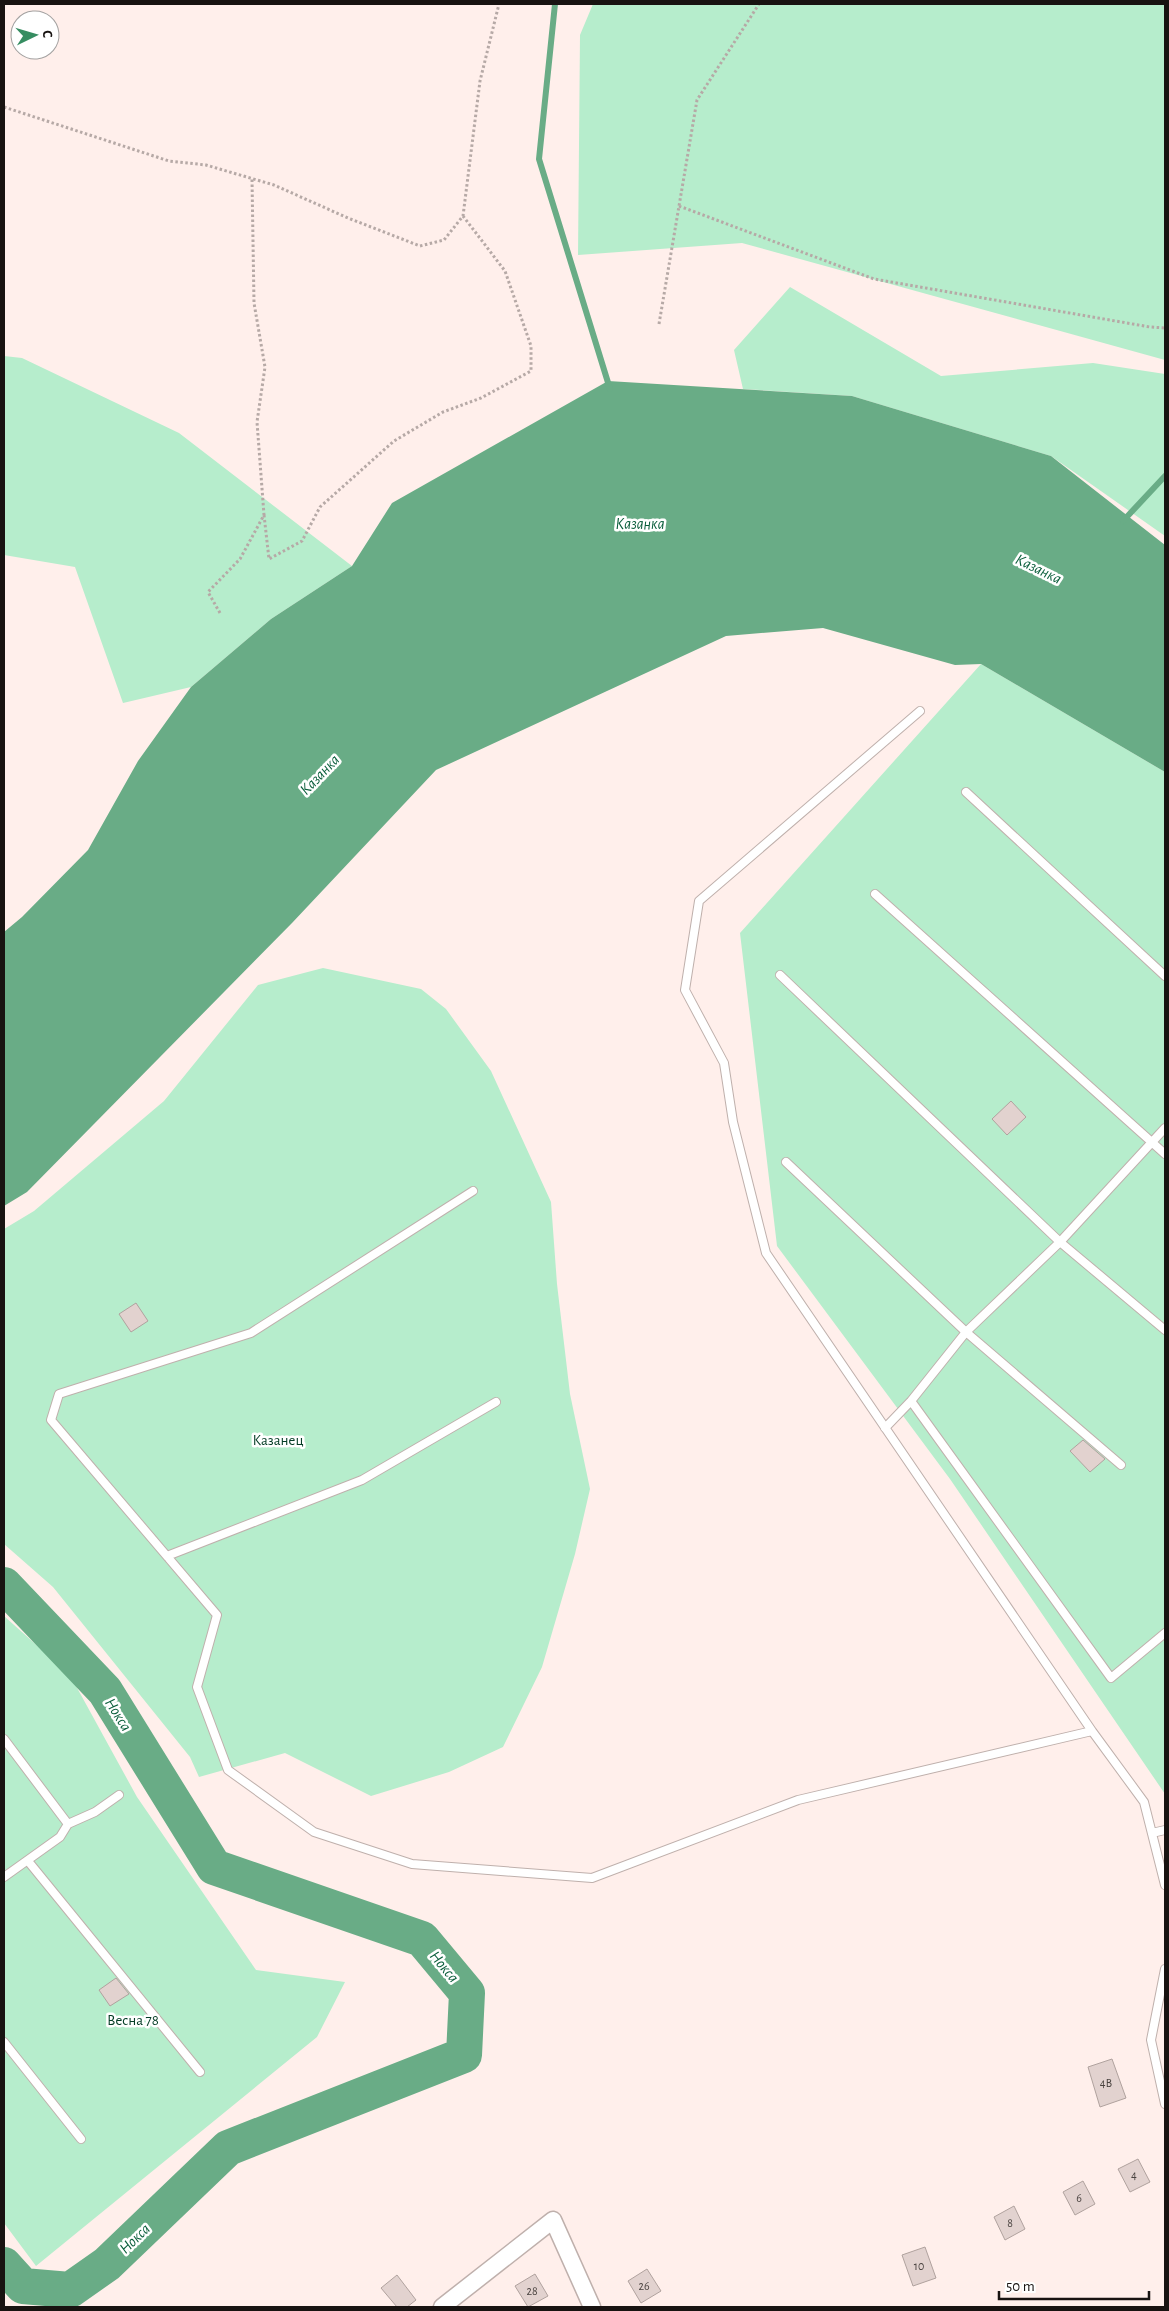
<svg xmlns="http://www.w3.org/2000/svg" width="1169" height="2311" font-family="'Alegreya Sans',sans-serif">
  <rect width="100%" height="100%" fill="#ffefeb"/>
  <!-- green -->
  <path fill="#b6edcc" d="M593,4H1165V360L742,243L578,255L580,35Z
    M790,287L941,376L1093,363L1165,374V536L1051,456L852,396L743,389L734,350Z
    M4,356L22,358L179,433L352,566L271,619L191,687L123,703L75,567L4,555Z
    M981,664L1165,772V1794L950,1479L777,1246L740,933Z
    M323,968L421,989L446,1009L491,1071L551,1202L557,1284L570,1394L590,1489L575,1554L542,1667L503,1747L449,1772L371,1796L285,1753L199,1777L190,1757L53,1587L4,1544V1229L34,1211L164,1101L258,985Z
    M4,1616L70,1675L137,1797L256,1970L345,1982L317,2037L36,2266L4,2223Z"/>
  <!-- water -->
  <path fill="#69ac86" d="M608,381L852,396L1051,456L1165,545V772L981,664L955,665L823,628L726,636L436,770L292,923L27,1192L4,1206V932L22,917L88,850L138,761L191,687L271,619L352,566L392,503Z"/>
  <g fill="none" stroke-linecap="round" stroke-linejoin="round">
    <!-- stream -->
    <path stroke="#69ac86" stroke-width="6" d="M555,4L539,159L610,389
      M1123,521L1165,476"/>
    <!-- river -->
    <path stroke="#69ac86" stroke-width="36" d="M4,1585L105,1691L214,1867L422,1939L467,1993L464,2055L228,2148L107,2264L70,2290L23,2286L4,2265"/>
  </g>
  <!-- building -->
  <path fill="#e2d2cf" stroke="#b0a29e" d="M1011,1101L1026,1117L1007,1135L992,1119Z
    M136,1303L148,1321L131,1332L119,1314Z
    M1083,1440L1105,1459L1090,1472L1070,1451Z
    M116,1978L129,1994L110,2006L99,1990Z
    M1112,2059L1126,2098L1100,2107L1088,2067Z
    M1138,2159L1150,2182L1130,2192L1118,2169Z
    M1083,2181L1095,2204L1075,2215L1063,2192Z
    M1014,2206L1025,2229L1005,2240L994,2217Z
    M925,2247L936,2278L913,2286L902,2255Z
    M647,2269L661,2291L641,2303L628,2281Z
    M535,2274L548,2296L528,2307L515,2286Z
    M397,2275L416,2300L407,2307H397L381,2288Z"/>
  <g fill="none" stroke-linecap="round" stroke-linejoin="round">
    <!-- lane casing -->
    <g stroke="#bfb0ac" stroke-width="10">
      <path id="lane" d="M920,711L699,901L685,990L724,1063L733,1122L766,1253L1092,1731
        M966,792L1165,976
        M875,894L1165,1154
        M780,975L1060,1242L1165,1330
        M786,1162L966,1332L1121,1465
        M473,1191L251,1333L59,1394L51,1420L217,1615L197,1687L228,1770L314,1832L412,1864L592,1878L798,1800L1092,1731L1144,1802L1165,1885
        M911,1401L1111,1678L1165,1633
        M885,1428L911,1401L966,1332L1060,1242L1165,1128
        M167,1556L362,1480L496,1402
        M4,1739L68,1824
        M1152,1833L1165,1830
        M28,1861L200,2072
        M4,1877L60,1837L68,1824L95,1812L119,1795
        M1165,1969L1151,2040L1165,2104
        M4,2042L81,2139"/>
    </g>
    <!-- street casing -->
    <g stroke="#bfb0ac" stroke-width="19">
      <path id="street" d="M442,2307L553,2220L592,2307"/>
    </g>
    <!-- path -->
    <path stroke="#b6a9a6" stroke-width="3" stroke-dasharray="2.5 2.5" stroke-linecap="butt" d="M4,107L169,161L206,165L274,185L348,218L420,246L444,240L463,216L480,81L499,4
      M679,206L874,279L1150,327L1165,328
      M659,324L697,100L759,4
      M264,515L269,559L302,541L320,507L394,441L443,412L481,398L531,371V346L505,271L463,216
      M220,613L208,592L240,559L264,515L257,422L265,367L254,303L252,179"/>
    <!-- lane -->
    <use href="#lane" stroke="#fff" stroke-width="8"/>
    <!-- street -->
    <use href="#street" stroke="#fff" stroke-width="16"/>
  </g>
  <g text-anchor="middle" stroke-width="5" stroke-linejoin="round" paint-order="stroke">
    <!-- number labels -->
    <g font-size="12" fill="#4a4340">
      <text x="1106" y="2087">4В</text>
      <text x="1134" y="2179">4</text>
      <text x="1079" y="2202">6</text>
      <text x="1010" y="2227">8</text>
      <text x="919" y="2270">10</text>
      <text x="644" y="2290">26</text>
      <text x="532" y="2295">28</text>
    </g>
    <!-- park labels -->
    <g font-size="15" fill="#043d25" stroke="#fff">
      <text x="278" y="1445">Казанец</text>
      <text x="133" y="2025">Весна 78</text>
    </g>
    <!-- water labels -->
    <g font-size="16" font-style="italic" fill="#095d3a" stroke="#fff">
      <text x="640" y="529">Казанка</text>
      <text transform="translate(1039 568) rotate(26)" y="6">Казанка</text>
      <text transform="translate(319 774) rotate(-46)" y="6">Казанка</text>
      <text transform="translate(119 1714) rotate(58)" y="6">Нокса</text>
      <text transform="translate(445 1966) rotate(50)" y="6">Нокса</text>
      <text transform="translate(134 2238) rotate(-44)" y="6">Нокса</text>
    </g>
  </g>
  <!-- border -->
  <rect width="1169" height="2311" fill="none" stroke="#181311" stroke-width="10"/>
  <!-- north arrow -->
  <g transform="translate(35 35) rotate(85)"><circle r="24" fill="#ffffff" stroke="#a3a1a0"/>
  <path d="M0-4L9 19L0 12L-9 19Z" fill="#368d61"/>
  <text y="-8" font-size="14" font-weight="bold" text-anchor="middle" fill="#181311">С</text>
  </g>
  <!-- scale -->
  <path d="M999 2291v8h150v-8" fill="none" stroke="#181311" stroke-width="2.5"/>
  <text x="1006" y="2291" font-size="15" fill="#181311" stroke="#ffffff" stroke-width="4" paint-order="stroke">50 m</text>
</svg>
